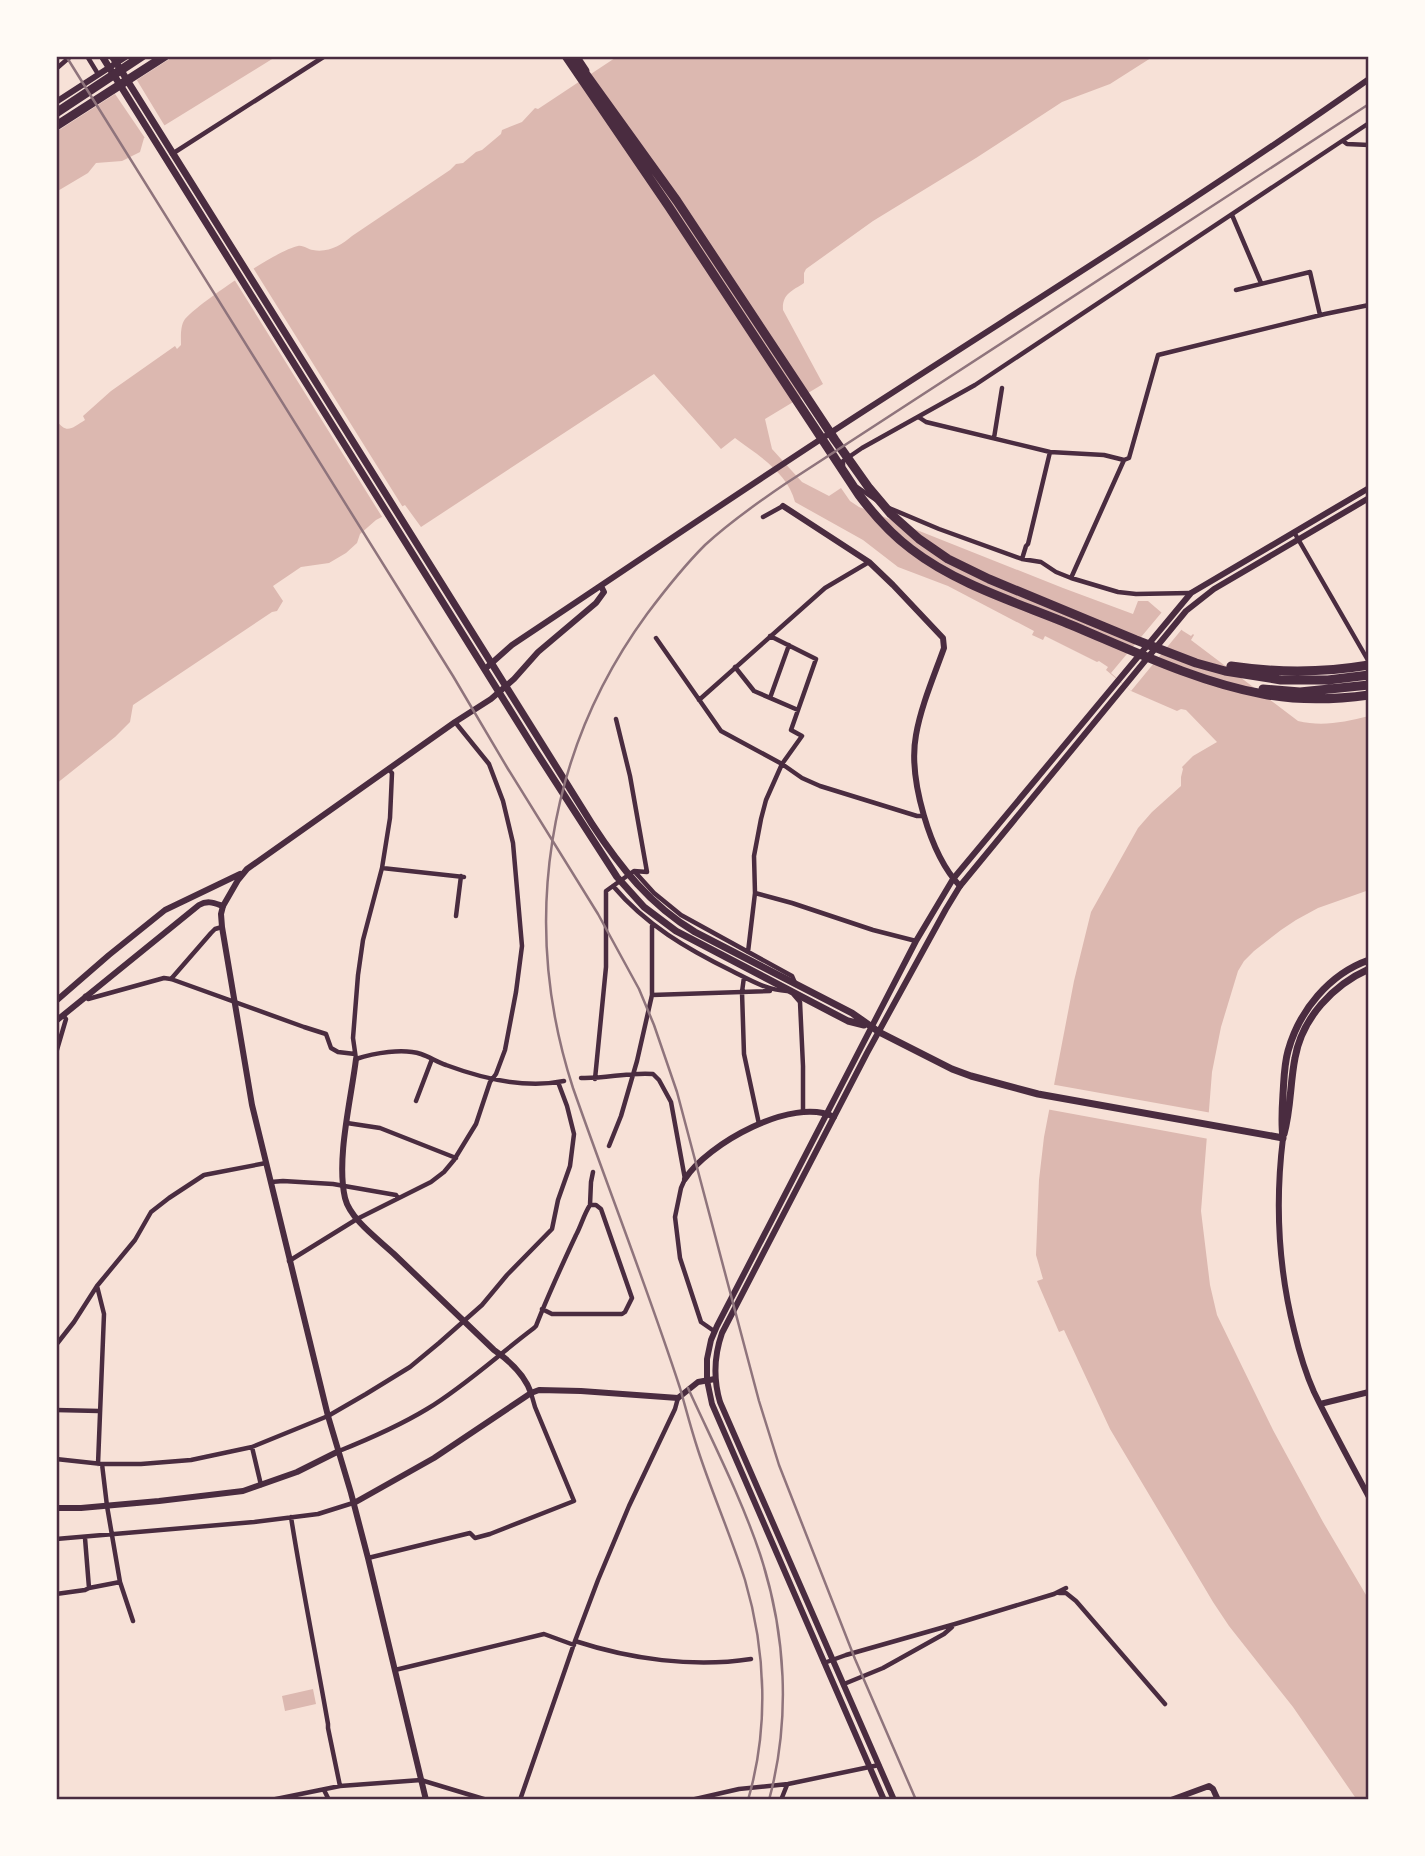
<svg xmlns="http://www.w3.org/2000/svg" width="1425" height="1856" font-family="Quicksand,sans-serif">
  <rect width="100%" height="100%" fill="#f7e1d7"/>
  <!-- water -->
  <path fill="#dcb8b0" d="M174,56H277L144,138L140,152L122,161L96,163L88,173L56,192V132Z
    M618,56H1154L1110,84L1062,102L976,158L873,221L806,269L804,273V283C792,291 782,294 783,310L823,384L765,419L772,449L802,482L829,496L841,488L850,501L859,507L1063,588L1133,614L1138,601H1148L1183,631L1191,636L1193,634L1194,635L1191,640L1298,721C1323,727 1344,722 1369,716V890L1318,908L1296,920L1281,930L1254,951L1244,961L1238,971L1221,1027L1212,1072L1201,1211L1210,1285L1217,1315L1273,1430L1323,1522L1369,1600V1800H1357L1293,1707L1229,1626L1213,1602L1110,1429L1064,1330L1059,1332L1037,1281L1043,1279L1036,1255L1039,1180L1044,1137L1074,981L1091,912L1138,828L1152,812L1181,786V777L1183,769L1182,767L1193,756L1217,742L1186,710L1181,709L1177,711L1131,691L1106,670L1108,667L1099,661L1097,662L1045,636L1043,640L1032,635L1034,631L948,586L898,567L863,540L795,502C788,473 758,455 735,438L721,449L654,374L421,527L405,505L376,520L360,534L357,543L346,553L329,563L301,567L273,586L283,601L277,611L272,612L133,705L130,722L115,737L56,784V420C67,435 72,428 85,420L83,416L111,391L175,346L177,349L181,345C181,337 180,326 185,319C200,302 277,250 298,246C304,245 308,250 313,250C328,253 342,245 352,236L450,170L456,164L463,163L476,152L482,150L501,134L502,130L522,122L535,108L538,109Z
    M313,1689L316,1704L285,1711L282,1696Z"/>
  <!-- pier -->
  <path fill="#f7e1d7" d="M135,77L166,128L147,141L113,91Z
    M252,266L404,509L384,520L234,279Z
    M1162,612L1182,629L1131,691L1111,673Z
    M1050,1084L1212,1113L1209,1139L1046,1109Z"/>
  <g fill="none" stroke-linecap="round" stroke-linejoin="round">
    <!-- minor -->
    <path stroke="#4a2c40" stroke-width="4.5" d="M87,56L98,74
      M56,69L71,56
      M1343,141L1347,144L1369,145
      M172,154L325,56
      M1232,215L1261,283
      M1236,290L1310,272L1320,315
      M920,418L926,422L1050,452L1104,455L1124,460
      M994,438L1002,388
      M843,466V461L862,448L975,385L1369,123
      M857,487L876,500
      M889,508L939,529L1022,559L1041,562L1056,572L1071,578L1118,592L1136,594L1190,593
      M763,517L783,506
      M1294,532L1369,662
      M1022,559L1026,546L1028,544L1050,452
      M1071,578L1124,460L1129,458L1158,355L1325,314L1369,305
      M656,638L721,731L782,764L802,778L820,786L917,816H924
      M735,667L754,691L798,710
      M770,698L789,645
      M699,700L825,588L869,562
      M388,769L392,773L390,818L382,868L363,940L358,975L353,1038L356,1059C374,1053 403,1048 421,1054C430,1057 437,1062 446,1065C481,1078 526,1089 564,1081
      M382,868L464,877
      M635,872L654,893L681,915L792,976L795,983
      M613,886C646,925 687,949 732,971C750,980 766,990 787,991
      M755,893L792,903L873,930L916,941
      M456,916L461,876
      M652,926V995
      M748,952L755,893L754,856L761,819L766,800L782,764L802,736L791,730L816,659L770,636
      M744,977L742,992L744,1054L759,1124
      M171,979L211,933L215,929L222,927
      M794,995L800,1002L803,1066V1111
      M85,996L88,999L164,978L171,979L304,1027L326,1034L331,1048L338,1052L355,1054
      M56,1053L66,1019L63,1015
      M581,1078C606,1079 628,1072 653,1074L659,1080L671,1102L685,1179L681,1188L675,1217L680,1258L701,1322L714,1331
      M595,1079L606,967V891L634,871L647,872L630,776L616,719
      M416,1101L432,1059
      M347,1123L380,1128L456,1158
      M609,1146L621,1116L637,1061L652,995L770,991
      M271,1182L283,1181L333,1184L396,1195L398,1198
      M590,1205L591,1182L593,1172
      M289,1261L357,1219L431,1182L444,1172L454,1160L476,1124L490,1082L496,1074L505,1050L516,992L522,946L513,843L503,801L489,764L455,722
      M97,1286L104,1314L98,1464
      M56,1345L74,1322L97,1286L135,1240L151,1212L169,1198L204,1175L266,1163
      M56,1410L99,1411
      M252,1447L261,1485
      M339,1451C369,1439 399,1426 427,1409C465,1386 498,1355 534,1328L536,1326C548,1295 562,1265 576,1235C581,1226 584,1214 590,1205H596L601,1209L632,1298L625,1312L622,1314H552L542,1309
      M56,1459L102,1464H141L191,1460L252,1447L328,1416L366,1394L410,1367L439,1343L482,1305L507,1275L552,1229L558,1200L570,1166L574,1134L567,1106L558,1082
      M102,1464L107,1506L120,1582
      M291,1517C302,1587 316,1655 328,1724V1728L340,1786
      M85,1538L89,1588
      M56,1539L254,1522L318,1514L353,1503
      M368,1558L470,1533L475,1538L490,1534L574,1501L535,1407L531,1393
      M1059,1593H1066L1076,1601L1165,1704
      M56,1594L85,1590L89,1588L120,1582L133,1621
      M575,1641C630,1659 693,1668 751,1659
      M824,1663L846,1655L955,1624L1054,1594L1066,1588
      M395,1670L544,1634L574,1645
      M844,1684L883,1668L944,1634L952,1627
      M324,1790L329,1800
      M271,1800L340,1786L421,1780L487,1800
      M520,1800L575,1641L598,1580L629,1506L675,1409L678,1398
      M691,1800L739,1789L788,1784L879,1765
      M781,1800L787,1785"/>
    <!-- tertiary -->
    <path stroke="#4a2c40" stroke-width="6" d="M783,506L869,562L893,585L943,638L944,648C934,676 921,706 916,735C908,778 930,855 960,886
      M223,906L221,914L222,927L252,1105L328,1416L351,1493L368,1558L426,1800
      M356,1059C351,1100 336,1159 345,1198C350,1219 378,1239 394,1254C427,1286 461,1318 494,1350C510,1361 525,1375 531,1393
      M1369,1130V1134
      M1283,1138C1275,1203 1278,1266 1294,1330C1299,1351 1305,1372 1314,1392C1331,1427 1350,1462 1369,1497
      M685,1179C707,1144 793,1096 834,1117
      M1320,1404L1369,1392
      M354,1503L434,1458L531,1393L539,1390L581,1391L678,1398L698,1382L715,1379
      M56,1508H81L159,1501L243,1491L297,1472L339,1451
      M1171,1800L1209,1786L1213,1789L1218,1800"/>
    <!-- secondary -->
    <path stroke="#4a2c40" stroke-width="6" d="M56,102L127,56
      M485,669L512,645C634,564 755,481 878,402C1043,295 1209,192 1369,79
      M56,1001L109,955L165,910L240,874
      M56,1021L199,905C208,900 214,903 223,906L238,880L247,869L455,722L491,699L514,679L538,652L596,603L604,592L601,586
      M884,1800L712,1404L707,1380V1359L711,1340L717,1326L916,941L953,879L1191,593L1369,488
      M894,1800L720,1402C713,1378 714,1356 722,1333L867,1053L946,909L960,886L1186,611L1214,589L1369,498"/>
    <!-- primary -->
    <path stroke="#4a2c40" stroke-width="7" d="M102,56L535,750L617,877L644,907L676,931L848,1021L864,1025
      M112,56L592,824C620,867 650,905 695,932L852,1013L879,1032L952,1069L971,1076L1038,1094L1283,1138
      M1284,1134C1291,1109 1290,1083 1295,1058C1302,1018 1333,985 1369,969
      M1283,1138C1281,1123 1282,1109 1283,1094C1284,1080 1284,1065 1288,1051C1299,1011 1329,974 1369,960"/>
    <!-- motorway -->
    <path stroke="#4a2c40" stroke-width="9" d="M566,56L669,207L859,495C874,515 891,534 911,549C955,583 1012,601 1064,622C1127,648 1196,682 1263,694C1299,701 1333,700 1369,695
      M575,56L585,71
      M582,69L677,201L835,440L869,488L891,514L919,539L948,559L989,579L1136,640L1196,663L1225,671L1281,680H1328L1369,675
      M56,113L142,56
      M56,126L165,56
      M1231,666C1279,673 1321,673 1369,665
      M1263,689L1300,692L1369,685"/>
    <!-- rail -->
    <path stroke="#8f747c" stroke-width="2.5" d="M66,56L453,676L508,769L598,914L639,989L654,1025L677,1092L759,1401L779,1465L855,1659L916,1800
      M688,1388C713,1443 741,1497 760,1554C786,1633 791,1719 769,1800
      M748,1800C769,1728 766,1651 745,1580C731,1536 712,1493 698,1450C691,1429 686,1409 680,1388C647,1287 608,1188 573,1088C520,925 546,752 647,614C665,590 684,566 705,545C730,522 757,503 785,484L1369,104"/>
  </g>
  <!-- border -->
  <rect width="1425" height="1856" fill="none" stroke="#fffaf5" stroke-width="116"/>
  <rect x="58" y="58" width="1309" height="1740" fill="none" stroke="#4a2c40" stroke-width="2.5"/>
</svg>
